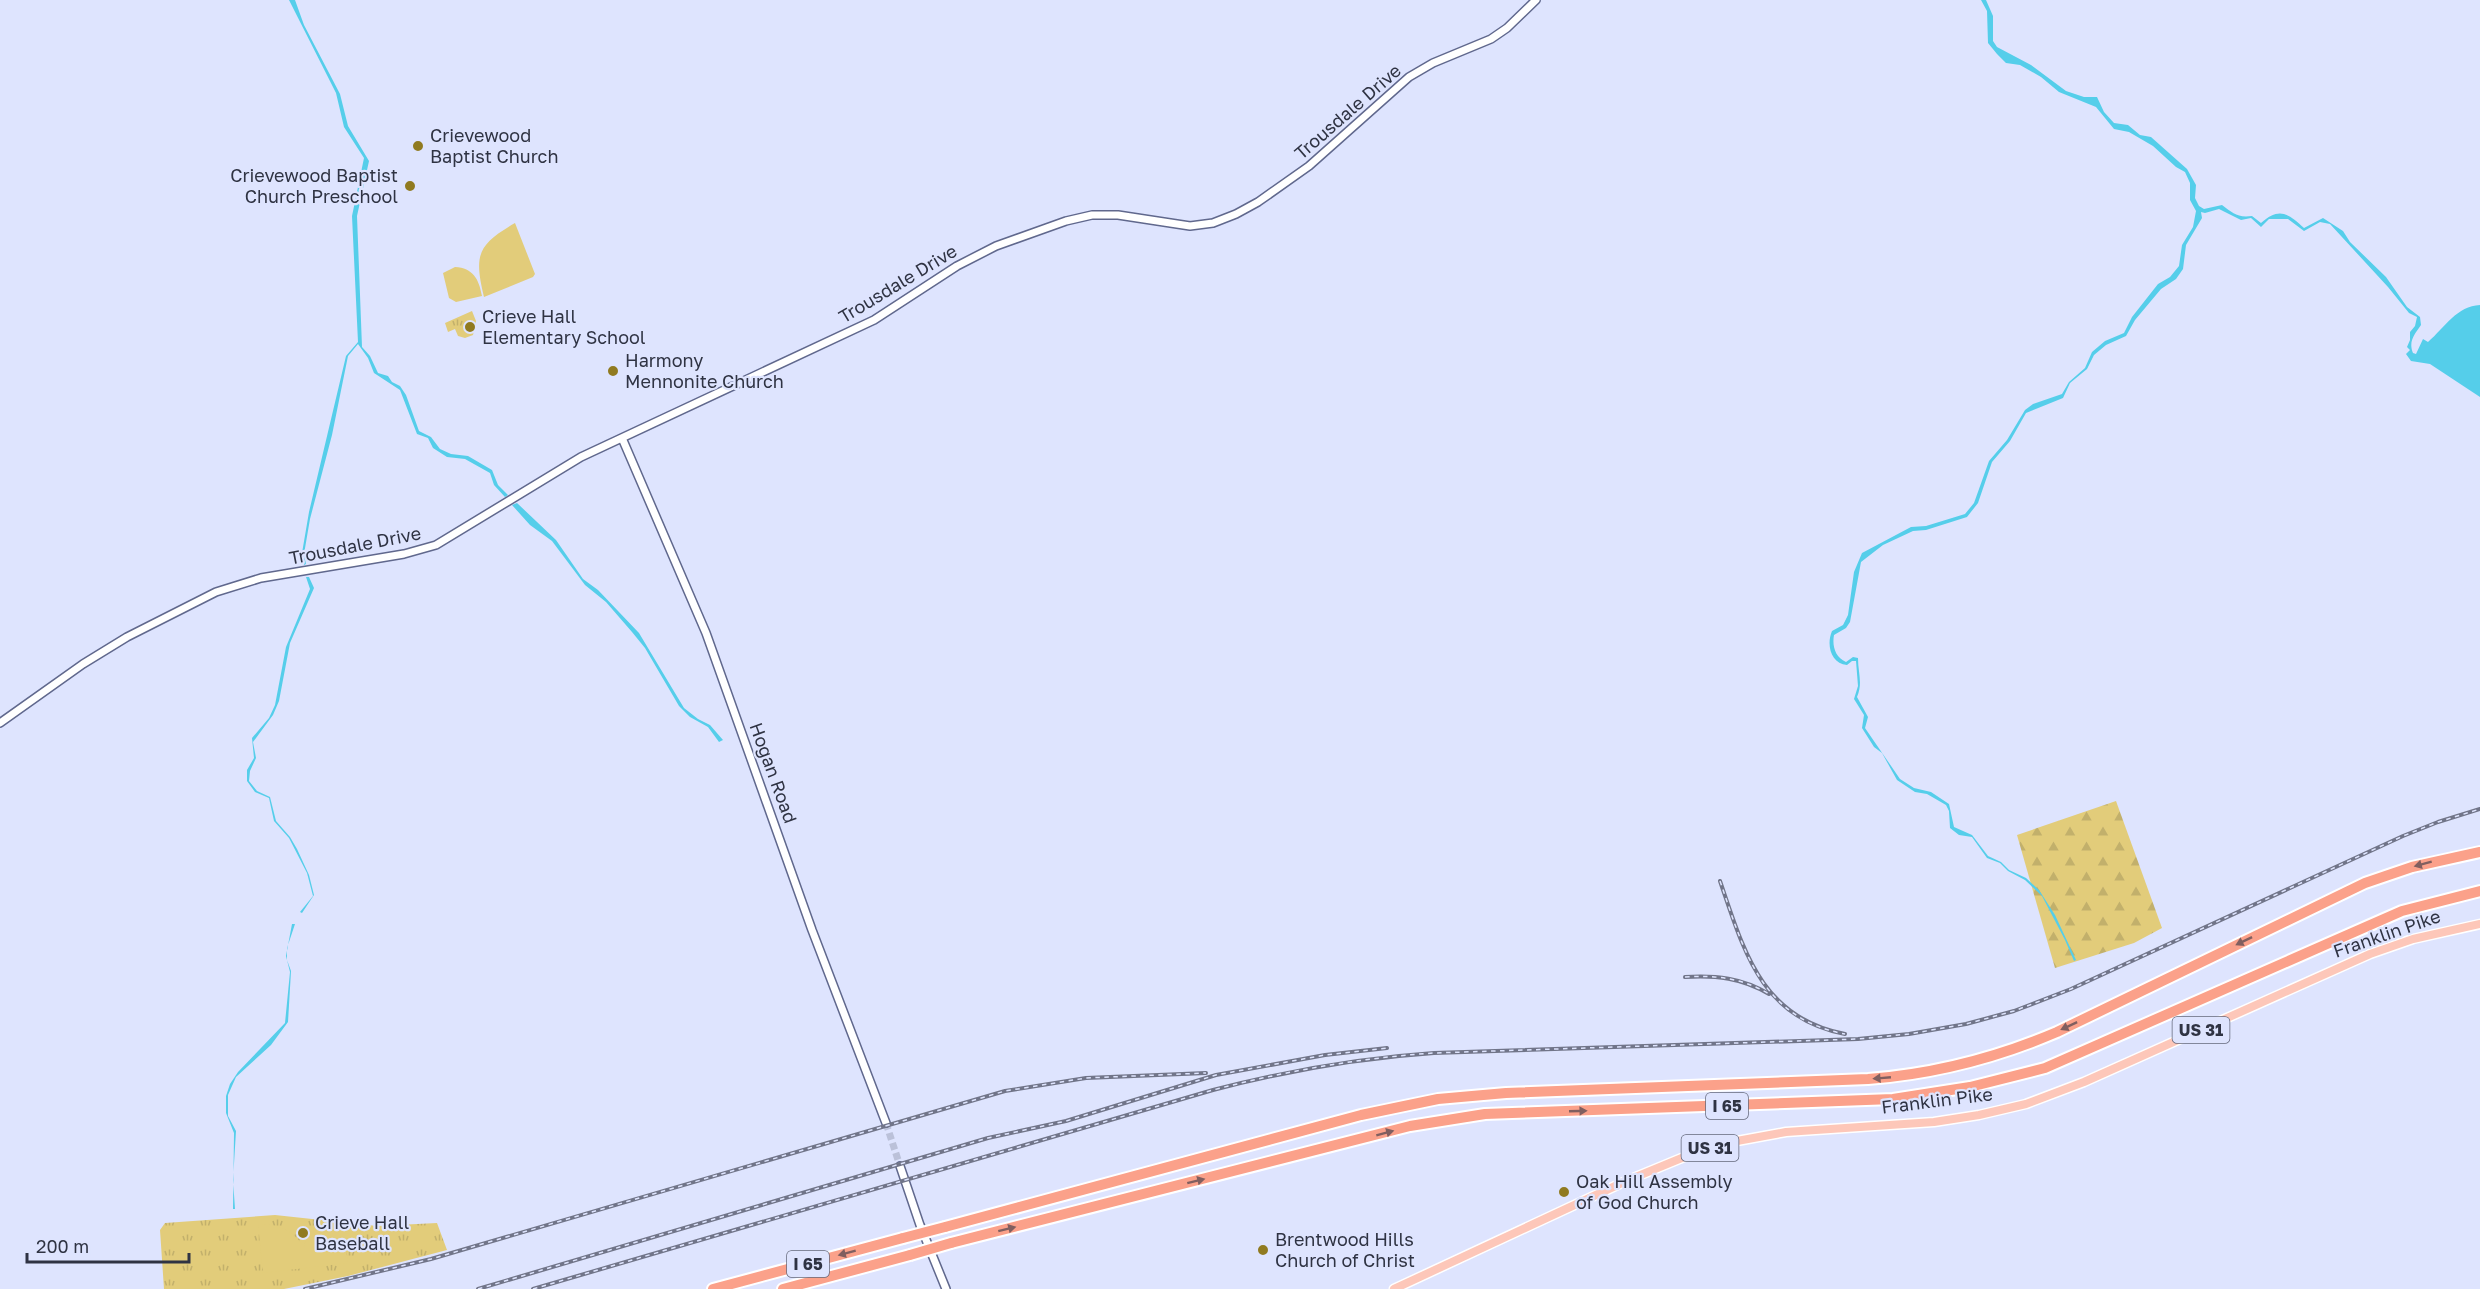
<svg xmlns="http://www.w3.org/2000/svg" width="2480" height="1289" font-family="'Golos Text',sans-serif">
  <defs>
    <pattern id="grass-tufts" width="24" height="20" patternUnits="userSpaceOnUse" patternTransform="scale(1.5)"><rect width="24" height="20" fill="#e2cc7a"/><path d="M3 7l-1-3M5 7V3M7 7l1-3M15 17l-1-3M17 17v-4M19 17l1-3" fill="none" stroke="#c2b06b"/></pattern>
    <pattern id="forest-firs" width="22" height="20" patternUnits="userSpaceOnUse" patternTransform="scale(1.5)"><rect width="22" height="20" fill="#e2cc7a"/><path d="M5 1l3.5 6h-7zM16 11l3.5 6h-7z" fill="#c2b06b"/></pattern>
  </defs>
  <rect width="100%" height="100%" fill="#dee4fe"/>
  <!-- grass -->
  <path fill="url(#grass-tufts)" d="M472,311L476,321L473,335L465,338L458,336L455,329L448,332L445,323Z
    M275,1215L377,1226L437,1223L447,1250L348,1276L284,1289H164L160,1230L165,1223Z"/>
  <!-- forest -->
  <path fill="url(#forest-firs)" d="M2116,801L2162,928L2134,943L2055,968L2017,835Z"/>
  <!-- garden -->
  <path fill="#e2cc7a" d="M515,223L535,274L533,277L484,297C474,255 477,245 515,223Z
    M455,267C473,268 479,279 482,296L456,302L449,298L443,273Z
    M258,1224C278,1224 293,1230 304,1247C309,1223 323,1226 344,1228L350,1240L345,1242L348,1263L263,1273Z"/>
  <!-- water -->
  <path fill="#55ceea" d="M289,0H295L304,25L340,94L348,126L369,161L357,216L362,347L370,356L378,373L388,376L392,382L400,386L406,395L419,431L431,437L440,449L451,454L468,456L492,470L498,485L508,495L505,497L494,485L490,473L465,459L447,457L433,448L428,438L417,434L400,390L374,373L368,358L358,344L348,356L332,435L310,519L304,554L306,564L304,565L302,553L309,512L346,356L358,342L352,216L364,158L344,127L336,93Z
    M1981,0H1986L1993,16V41L1997,47L2031,65L2066,91L2084,97H2097L2104,112L2114,123L2128,125L2140,135L2151,137L2187,169L2196,185L2195,198L2199,206L2204,209L2222,205C2233,213 2237,218 2252,216L2261,223C2279,207 2288,213 2304,228L2323,218L2343,231L2350,242L2386,277L2407,307L2420,317L2421,325C2415,334 2408,341 2413,353L2416,354L2423,339L2428,342C2445,327 2457,306 2480,305V397L2430,364L2411,361L2406,354L2410,350L2407,347L2410,340V332L2415,326L2417,317L2409,313L2388,287L2330,224L2320,222L2304,231L2288,219H2269L2261,227L2251,218L2241,220L2219,209L2205,213L2201,212L2202,218L2186,245L2183,269L2176,279L2161,289L2135,320L2126,336L2106,345L2094,355L2087,369L2070,383L2063,398L2026,413L2010,441L1992,462L1978,503L1967,517L1926,530L1913,531L1883,545L1861,562L1850,622L1846,628L1834,635C1832,646 1835,657 1846,662L1853,657L1858,658C1858,673 1863,683 1857,697L1868,717L1865,728L1900,779L1914,788L1931,792L1949,804L1954,827L1972,835L1988,856L2001,862L2009,870L2026,878L2039,890L2055,915L2076,960L2074,961L2065,940L2042,896L2025,880L2008,871L2000,863L1987,858L1972,837L1959,835L1950,828L1949,811L1946,805L1927,794L1915,792L1897,780L1882,753L1874,747L1862,728L1864,715L1854,699L1858,686L1856,661H1852L1847,665C1831,664 1826,645 1832,631L1843,625L1848,615L1854,572L1862,553L1911,527L1926,526L1965,514L1974,503L1989,461L2007,440L2025,410L2033,404L2062,394L2069,382L2085,368L2092,352L2105,341L2124,333L2132,317L2158,284L2170,277L2179,266L2182,245L2193,227L2196,211L2190,200V183L2185,172L2176,167L2153,146L2129,132L2114,129L2096,107L2059,92L2041,77L2020,65L2006,63L1997,54L1988,43L1987,11Z
    M517,503L556,540L583,579L598,590L639,633L684,708L698,719L710,725L723,740L719,742L708,727L690,717L679,706L645,648L632,632L606,602L585,585L552,541L530,525L512,505Z
    M306,577H309L314,588L290,643L279,701L273,715L253,742L256,758L250,771L249,781L257,791L270,797L276,821L290,837L297,849L309,875L314,895L302,913L300,912L313,896L307,873L289,838L274,821L269,798L255,792L247,781V770L254,758L252,738L269,718L275,705L286,647L310,589Z
    M292,924H295L287,948V960L291,971L288,1022L271,1045L236,1077L228,1095V1116L236,1131L233,1180L235,1209H233L234,1133L226,1113V1096L230,1084L238,1072L285,1023L290,972L286,956Z"/>
  <g fill="none" stroke-linecap="round" stroke-linejoin="round">
    <!-- tertiary-tunnel -->
    <path stroke="#bbc1d9" stroke-width="7" stroke-dasharray="7 3.5" stroke-linecap="butt" d="M886,1123L900,1166"/>
    <!-- tertiary casing -->
    <g stroke="#60688d" stroke-width="10">
      <path id="tertiary" d="M622,438L706,633L812,930L886,1123
        M0,723L83,664L127,637L216,592L261,578L404,554L436,545L581,457L874,320L957,266L996,246L1066,221L1092,215H1118L1190,226L1213,223L1236,214L1258,202L1309,166L1409,77L1433,63L1491,39L1507,28L1536,0
        M900,1166L920,1225L946,1289"/>
    </g>
    <!-- primary casing -->
    <g stroke="#fff" stroke-width="11">
      <path id="primary" d="M1394,1289L1626,1181L1689,1155L1737,1141L1786,1132L1934,1122L1979,1115L2026,1104L2084,1082L2370,954L2413,939L2480,924"/>
    </g>
    <!-- motorway casing -->
    <g stroke="#fff" stroke-width="14">
      <path id="motorway" d="M945,1227L1361,1115L1438,1099L1506,1093L1868,1079C1934,1074 1996,1058 2057,1032L2365,883L2412,867L2480,852
        M951,1243L1410,1126L1485,1114L1893,1099L1970,1087L2045,1068L2402,911L2480,891
        M713,1289L903,1238
        M783,1289L910,1255"/>
    </g>
    <!-- tertiary -->
    <use href="#tertiary" stroke="#fff" stroke-width="7"/>
    <!-- primary -->
    <use href="#primary" stroke="#fdc7b9" stroke-width="8"/>
    <!-- motorway -->
    <use href="#motorway" stroke="#fba18a" stroke-width="10"/>
    <!-- rail casing -->
    <g stroke="#717589" stroke-width="4">
      <path id="rail" d="M1720,881C1744,951 1761,1018 1845,1034
        M1685,977C1716,975 1742,978 1769,994
        M305,1289L431,1259L1005,1091L1086,1078L1206,1073
        M478,1289L988,1138L1066,1121L1216,1075L1325,1055L1387,1048
        M533,1289L1213,1090C1286,1071 1359,1058 1434,1053L1858,1039L1909,1034L1966,1024L2014,1011L2071,989L2403,836L2438,822L2480,809"/>
    </g>
    <!-- rail -->
    <use href="#rail" stroke="#dee4fe" stroke-width="1.5" stroke-dasharray="4.5" stroke-linecap="butt"/>
    <!-- motorway-bridge casing -->
    <g stroke="#fff" stroke-width="14" stroke-linecap="butt">
      <path id="motorway-bridge" d="M903,1238L945,1227
        M910,1255L951,1243"/>
    </g>
    <!-- motorway-bridge -->
    <use href="#motorway-bridge" stroke="#fba18a" stroke-width="10"/>
  </g>
  <!-- one-way arrows -->
  <defs><path id="oneway-solid" d="M-6-.8H1V-3.2L6.5 0L1 3.2V.8H-6Z" transform="scale(1.5)"/></defs>
  <g fill="#815f5f">
    <use href="#oneway-solid" transform="translate(2423 864) rotate(165)"/>
    <use href="#oneway-solid" transform="translate(2244 941) rotate(154)"/>
    <use href="#oneway-solid" transform="translate(2069 1026) rotate(155)"/>
    <use href="#oneway-solid" transform="translate(1882 1078) rotate(175)"/>
    <use href="#oneway-solid" transform="translate(1578 1111) rotate(-2)"/>
    <use href="#oneway-solid" transform="translate(1385 1133) rotate(-15)"/>
    <use href="#oneway-solid" transform="translate(1196 1181) rotate(-14)"/>
    <use href="#oneway-solid" transform="translate(1007 1229) rotate(-14)"/>
    <use href="#oneway-solid" transform="translate(847 1253) rotate(165)"/>
  </g>
  <!-- markers -->
  <g fill="#907a20" stroke="#dee4fe" stroke-width="2">
    <circle cx="418" cy="146" r="6"/>
    <circle cx="410" cy="186" r="6"/>
    <circle cx="470" cy="327" r="6"/>
    <circle cx="613" cy="371" r="6"/>
    <circle cx="1564" cy="1192" r="6"/>
    <circle cx="303" cy="1233" r="6"/>
    <circle cx="1263" cy="1250" r="6"/>
  </g>
  <g text-anchor="middle" stroke-width="4.5" stroke-linejoin="round" paint-order="stroke">
    <!-- shield labels -->
    <g fill="#dee4fe" stroke="#64687b" stroke-width="1.5">
      <rect x="2172.5" y="1017" width="57" height="26" rx="4.5"/>
      <rect x="1706" y="1093" width="42" height="26" rx="4.5"/>
      <rect x="1681.5" y="1135" width="57" height="26" rx="4.5"/>
      <rect x="787" y="1251" width="42" height="26" rx="4.5"/>
    </g>
    <g font-size="16" font-weight="bold" fill="#2f3343">
      <text x="2201" y="1036">US 31</text>
      <text x="1727" y="1112">I 65</text>
      <text x="1710" y="1154">US 31</text>
      <text x="808" y="1270">I 65</text>
    </g>
    <!-- street labels -->
    <g font-size="18" fill="#2f3343" stroke="#dee4fe">
      <text transform="translate(1348 112) rotate(-41)" y="6">Trousdale Drive</text>
      <text transform="translate(898 284) rotate(-31)" y="6">Trousdale Drive</text>
      <text transform="translate(355 546) rotate(-11)" y="6">Trousdale Drive</text>
      <text transform="translate(773 773) rotate(70)" y="6">Hogan Road</text>
      <text transform="translate(2387 934) rotate(-19)" y="6">Franklin Pike</text>
      <text transform="translate(1937 1101) rotate(-7)" y="6">Franklin Pike</text>
    </g>
    <!-- poi labels -->
    <g font-size="18" fill="#2f3343" stroke="#dee4fe" text-anchor="start">
      <text x="430" y="142">Crievewood<tspan x="430" dy="21">Baptist Church</tspan></text>
      <text x="398" y="182" text-anchor="end">Crievewood Baptist<tspan x="398" dy="21">Church Preschool</tspan></text>
      <text x="482" y="323">Crieve Hall<tspan x="482" dy="21">Elementary School</tspan></text>
      <text x="625" y="367">Harmony<tspan x="625" dy="21">Mennonite Church</tspan></text>
      <text x="1576" y="1188">Oak Hill Assembly<tspan x="1576" dy="21">of God Church</tspan></text>
      <text x="315" y="1229">Crieve Hall<tspan x="315" dy="21">Baseball</tspan></text>
      <text x="1275" y="1246">Brentwood Hills<tspan x="1275" dy="21">Church of Christ</tspan></text>
    </g>
  </g>
  <!-- scale -->
  <path d="M27 1253v9h162v-9" fill="none" stroke="#2f3343" stroke-width="3"/>
  <text x="36" y="1253" font-size="18" fill="#2f3343" stroke="#dee4fe" stroke-width="4.5" paint-order="stroke">200 m</text>
</svg>
